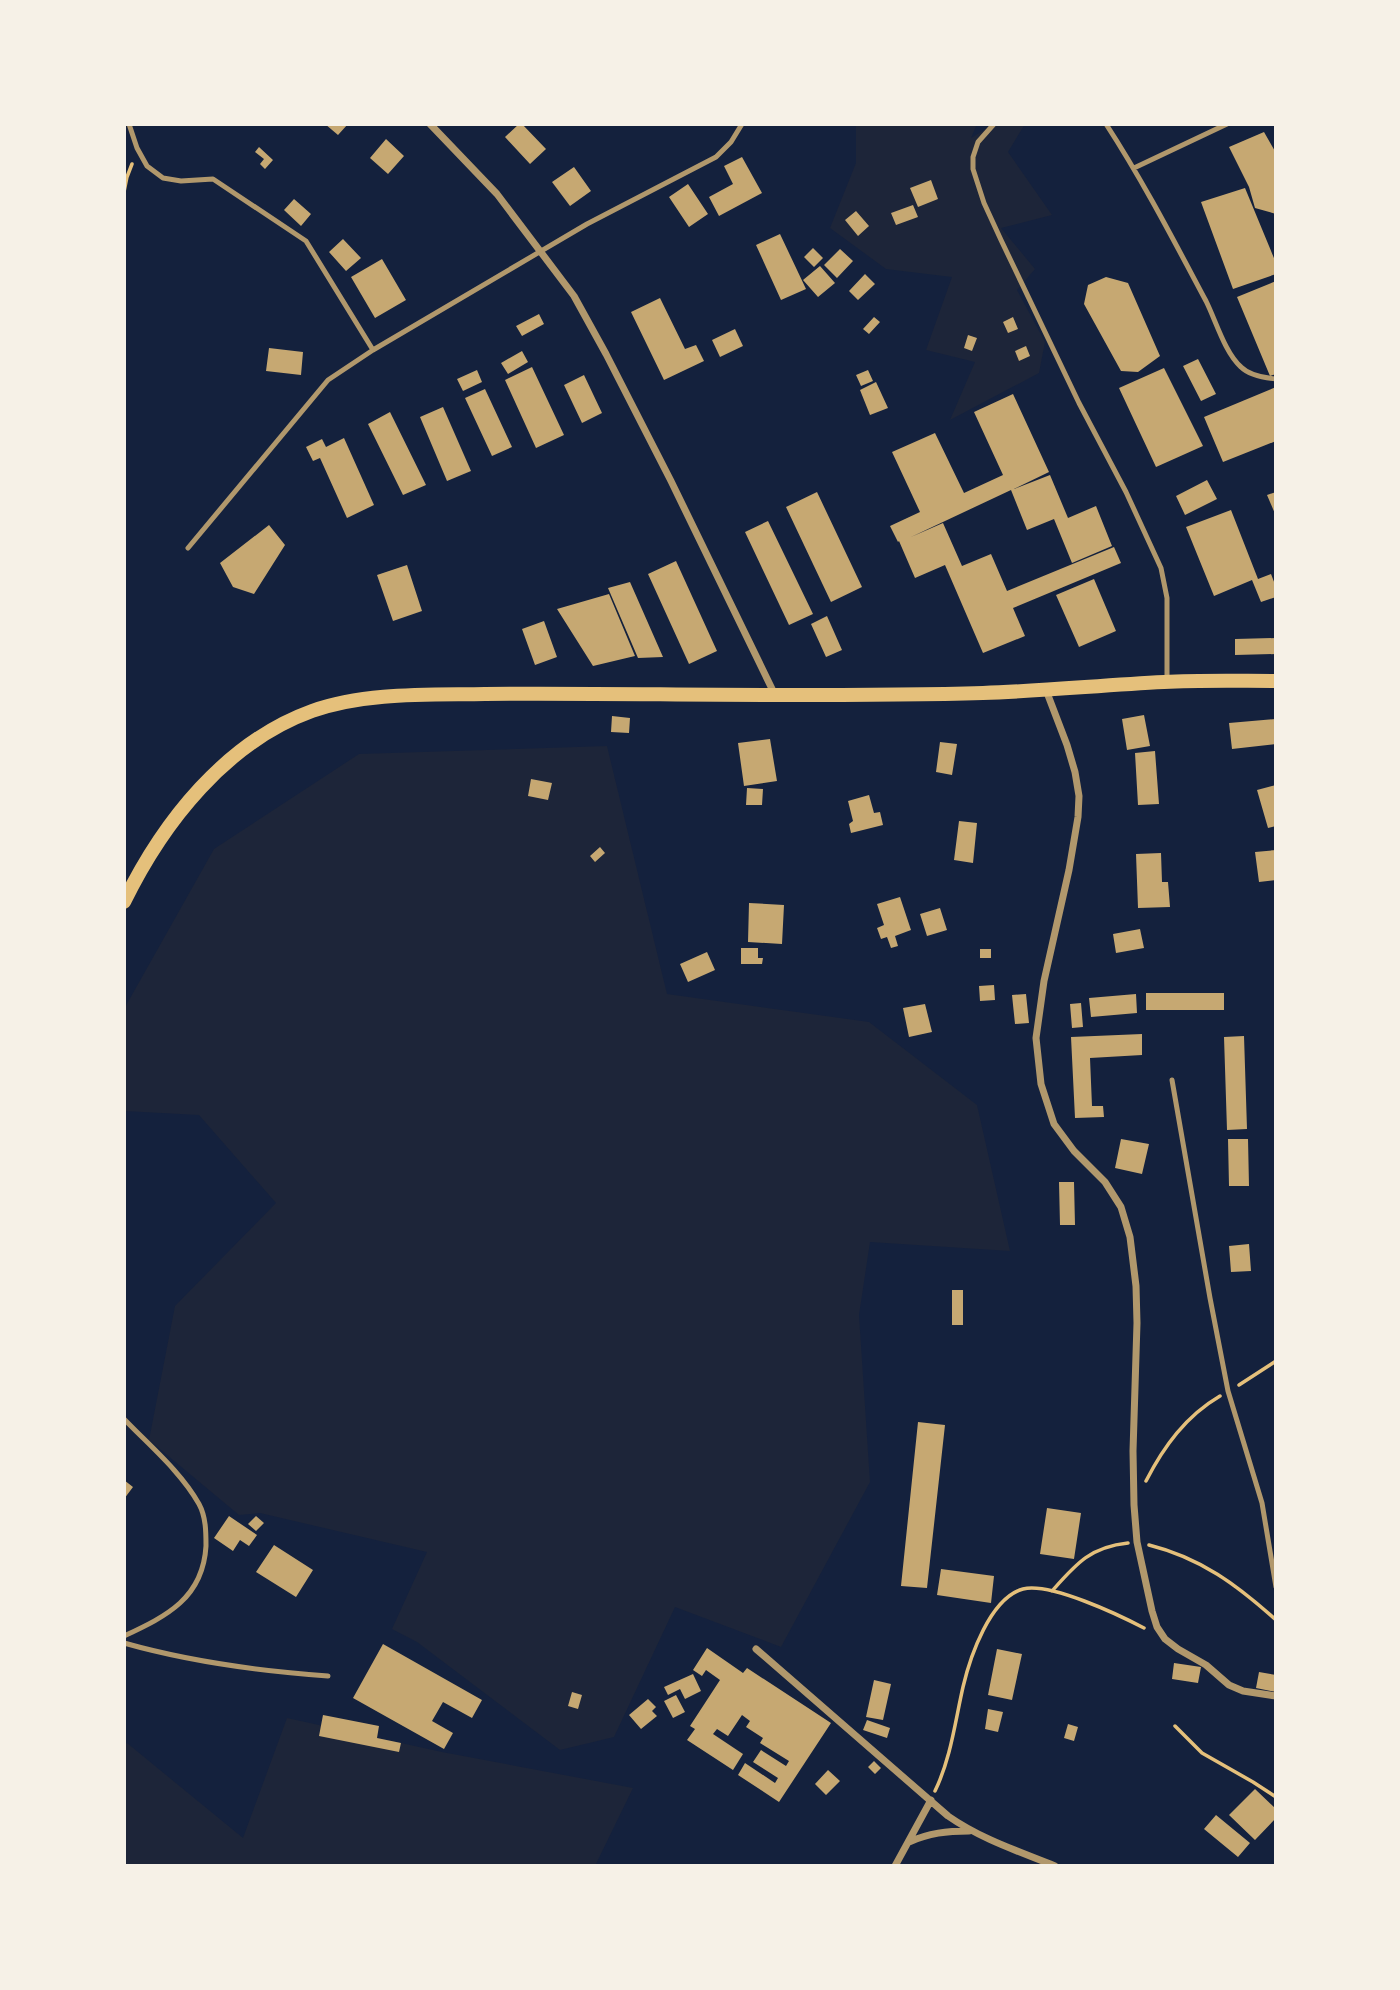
<svg xmlns="http://www.w3.org/2000/svg" width="1400" height="1990" font-family="'DejaVu Sans',sans-serif">
  <rect width="100%" height="100%" fill="#14213d"/>
  <!-- green -->
  <path fill="#1d2539" d="M856,124H977L971,138L994,124H1025L1008,152L1052,215L1001,228L1035,269L1017,290L1045,342L1039,373L950,420L975,362L926,350L952,277L886,269L830,228L856,163Z
    M607,746L667,994L869,1022L977,1105L1010,1251L870,1242L859,1315L870,1482L781,1647L675,1607L614,1737L560,1750L417,1642L392,1629L427,1552L260,1513L239,1515L149,1440L175,1306L276,1203L199,1115L124,1111V1009L214,849L359,754Z
    M287,1718L442,1752L633,1788L595,1866H124V1745L127,1743L243,1838Z"/>
  <!-- building -->
  <path fill="#c6a872" d="M325,124H348L338,135Z
    M519,124H522L546,149L530,164L505,137Z
    M1264,132L1276,153V214L1255,208L1249,187L1229,147Z
    M386,139L404,156L388,174L370,158Z
    M259,147L273,160L265,169L260,164L264,159L255,152Z
    M742,157L762,193L719,216L709,197L733,184L724,166Z
    M574,167L591,191L570,206L552,182Z
    M931,180L938,199L918,207L910,188Z
    M688,184L708,214L689,227L669,197Z
    M1245,188L1276,263V274L1233,289L1201,202Z
    M294,199L311,214L301,226L284,210Z
    M913,205L918,217L896,225L891,213Z
    M856,211L869,226L858,236L845,220Z
    M780,234L806,289L781,300L756,245Z
    M343,239L361,258L346,271L329,252Z
    M813,248L823,258L814,267L804,257Z
    M840,249L853,261L837,278L824,265Z
    M382,259L406,300L375,318L351,277Z
    M820,266L835,283L818,297L803,280Z
    M865,274L875,284L858,300L849,291Z
    M1106,277L1128,283L1160,356L1138,372L1121,371L1084,304L1088,285Z
    M1276,281V374L1270,376L1237,297Z
    M660,298L685,349L696,345L704,361L664,380L631,312Z
    M539,314L544,324L522,336L516,326Z
    M874,317L880,322L869,334L863,329Z
    M1013,317L1018,329L1008,333L1003,322Z
    M735,329L743,346L720,357L712,340Z
    M968,335L977,338L972,351L964,348Z
    M1026,346L1030,356L1019,361L1015,351Z
    M269,348L303,352L301,375L266,371Z
    M522,351L528,362L508,374L501,363Z
    M1198,359L1216,394L1201,401L1183,366Z
    M532,367L564,435L536,448L505,380Z
    M1164,368L1203,446L1156,467L1119,388Z
    M477,370L482,382L463,391L457,379Z
    M868,370L873,381L861,386L856,375Z
    M584,375L602,413L582,423L564,385Z
    M876,382L888,408L870,415L860,390Z
    M1276,387V441L1223,462L1204,417Z
    M485,389L512,447L492,456L465,398Z
    M1013,394L1049,472L1014,489L1050,475L1068,518L1096,506L1112,546L1072,563L1054,519L1027,530L1011,490L911,537L943,523L962,566L991,554L1007,591L1114,547L1121,563L1013,608L1025,636L983,653L945,565L915,578L899,541L898,542L890,526L920,512L892,452L935,433L964,493L1003,475L974,412Z
    M443,407L471,471L447,481L420,417Z
    M390,412L426,485L403,495L368,424Z
    M344,438L374,505L347,518L320,458L313,461L306,447L322,439L326,447Z
    M1207,480L1217,499L1185,515L1176,496Z
    M817,492L862,587L831,602L786,507Z
    M1276,492V516L1267,495Z
    M1231,510L1258,579L1271,574L1276,587V597L1261,602L1252,580L1214,596L1186,527Z
    M768,521L813,614L789,625L745,532Z
    M269,525L285,545L254,594L233,587L220,563Z
    M676,561L717,651L689,664L648,574Z
    M407,565L422,611L393,621L377,575Z
    M1094,579L1116,631L1079,647L1056,595Z
    M630,582L663,657L638,658L608,588Z
    M609,594L635,656L593,666L557,609Z
    M827,616L842,650L826,657L811,624Z
    M544,621L557,657L535,665L522,629Z
    M1276,638V654L1235,655V639Z
    M1144,715L1150,746L1127,750L1122,719Z
    M612,716L630,718L629,733L611,732Z
    M1276,719V744L1232,749L1229,723Z
    M770,739L777,781L744,786L738,743Z
    M940,742L957,744L952,775L936,772Z
    M1155,751L1159,804L1138,805L1135,753Z
    M531,779L552,783L548,800L528,796Z
    M1276,785V826L1268,828L1257,790Z
    M747,788L763,789L762,805H746Z
    M869,795L874,813L880,812L883,825L851,833L849,824L853,821L848,801Z
    M959,821L977,823L973,863L954,860Z
    M600,847L605,853L595,862L590,856Z
    M1276,850V880L1259,882L1255,852Z
    M1161,853L1162,882H1168L1170,907L1138,908L1136,854Z
    M900,897L911,930L895,936L898,946L891,948L887,937L881,939L877,928L884,925L877,904Z
    M749,903L784,905L782,944L748,942Z
    M940,908L947,930L927,936L920,914Z
    M1140,929L1144,948L1116,953L1113,934Z
    M741,948H758V958H763L762,964H741Z
    M980,949H991V958H980Z
    M707,952L715,970L688,982L680,964Z
    M994,985L995,1000L980,1001L979,986Z
    M1146,993H1224V1010H1146Z
    M1026,994L1029,1023L1015,1024L1012,995Z
    M1136,994L1137,1013L1091,1017L1089,998Z
    M1081,1003L1083,1027L1072,1028L1070,1004Z
    M925,1004L932,1032L909,1037L903,1008Z
    M1142,1034V1055L1090,1058L1092,1106H1103L1104,1117L1075,1118L1071,1037Z
    M1244,1036L1247,1129L1227,1130L1224,1037Z
    M1121,1139L1149,1144L1142,1174L1115,1168Z
    M1228,1139H1248L1249,1186H1229Z
    M1059,1182H1074L1075,1225H1060Z
    M1249,1244L1251,1271L1231,1272L1229,1246Z
    M952,1290H963V1325H952Z
    M918,1422L945,1425L927,1588L901,1586Z
    M124,1480L133,1487L124,1499Z
    M1047,1508L1081,1513L1074,1559L1040,1554Z
    M229,1516L257,1535L249,1546L240,1540L233,1551L214,1538Z
    M256,1516L264,1523L256,1531L248,1524Z
    M274,1545L313,1570L296,1597L256,1572Z
    M941,1569L994,1576L991,1603L937,1595Z
    M383,1644L482,1700L472,1718L443,1702L432,1721L453,1733L444,1749L353,1698Z
    M707,1648L743,1673L747,1668L831,1723L779,1802L738,1775L745,1763L775,1783L778,1778L753,1762L761,1750L786,1766L789,1761L760,1743L763,1738L746,1727L750,1721L742,1715L728,1736L717,1729L713,1734L743,1754L733,1770L687,1740L695,1729L690,1726L720,1680L706,1670L702,1676L693,1670Z
    M997,1649L1022,1654L1012,1700L988,1695Z
    M1174,1663L1201,1667L1198,1683L1172,1679Z
    M1259,1672L1276,1675V1692L1256,1688Z
    M693,1674L701,1691L685,1699L680,1689L668,1695L664,1687Z
    M874,1680L891,1684L883,1720L866,1717Z
    M572,1692L582,1695L578,1709L568,1706Z
    M676,1695L685,1712L673,1718L664,1701Z
    M648,1699L656,1707L652,1711L657,1716L641,1729L629,1715Z
    M988,1709L1003,1712L998,1732L985,1729Z
    M323,1715L379,1726L377,1738L401,1743L399,1752L319,1736Z
    M867,1720L890,1728L887,1738L863,1730Z
    M1068,1724L1078,1727L1074,1741L1064,1738Z
    M874,1761L881,1768L875,1774L868,1767Z
    M828,1770L840,1781L826,1795L815,1784Z
    M1255,1789L1276,1809V1818L1255,1840L1229,1815Z
    M1216,1815L1250,1843L1238,1857L1204,1829Z"/>
  <g fill="none" stroke-linecap="round" stroke-linejoin="round">
    <!-- path -->
    <path stroke="#e5c07b" stroke-width="3.5" d="M124,192L127,177L132,164
      M1239,1385L1276,1361
      M1146,1481C1164,1446 1186,1416 1220,1396
      M1149,1545C1201,1558 1237,1585 1276,1620
      M1052,1591C1076,1564 1090,1547 1128,1543
      M1175,1726L1202,1753L1253,1782L1276,1797
      M935,1791C951,1758 955,1722 963,1687C970,1657 990,1598 1023,1589C1050,1582 1119,1615 1144,1628"/>
    <!-- service -->
    <path stroke="#b1986c" stroke-width="5" d="M129,124L137,148L147,166L163,178L181,181L213,179L306,241L373,350
      M994,124L978,142L973,157V169L984,203L1001,240L1079,403L1126,492L1161,568L1167,598V681
      M1106,124C1143,181 1174,241 1206,301C1216,321 1225,353 1241,367C1249,375 1265,378 1276,379
      M1134,168L1227,124
      M188,548L328,380L373,350L587,224L716,157L731,142L742,124
      M1172,1080L1210,1298L1228,1391L1262,1503L1276,1587
      M124,1419C150,1446 181,1472 199,1504C206,1517 206,1532 206,1546C203,1598 167,1616 124,1636
      M124,1643C191,1662 259,1671 328,1676"/>
    <!-- minor -->
    <path stroke="#b1986c" stroke-width="7" d="M430,124L497,194L574,296L606,354L671,481L775,695
      M1046,690L1067,745L1075,772L1079,796L1078,817L1069,870L1044,981L1036,1038L1041,1084L1054,1124L1074,1151L1105,1182L1121,1207L1130,1237L1136,1286L1137,1323L1133,1451L1134,1505L1137,1542L1152,1611L1157,1627L1165,1639L1178,1649L1206,1665L1229,1685L1243,1691L1276,1696
      M756,1649L948,1816C981,1839 1018,1851 1055,1866
      M909,1842C929,1833 947,1831 969,1831
      M895,1866L931,1800"/>
    <!-- secondary -->
    <path stroke="#e5c07b" stroke-width="14" d="M124,902C163,822 226,742 312,711C365,692 429,695 485,694C582,693 680,695 778,695C846,695 915,695 983,693C1043,691 1103,685 1164,682C1201,680 1238,681 1276,681"/>
  </g>
  <!-- border -->
  <rect width="1400" height="1990" fill="none" stroke="#f6f1e7" stroke-width="252"/>
</svg>
